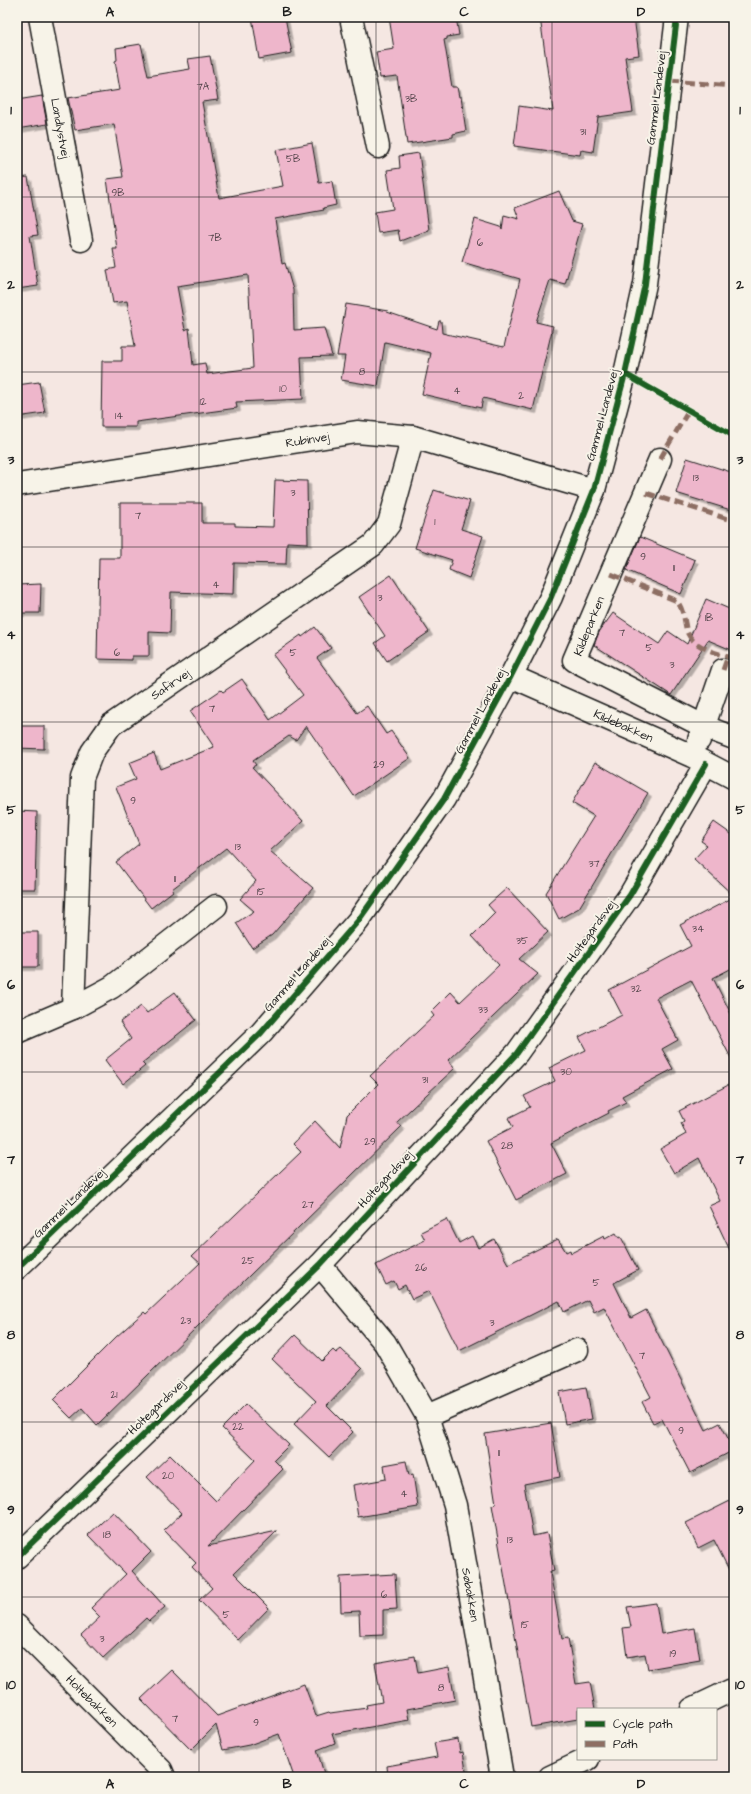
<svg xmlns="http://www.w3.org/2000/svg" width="751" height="1794" font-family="'Architects Daughter',sans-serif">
  <defs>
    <filter id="shadow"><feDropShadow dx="3.5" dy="3.5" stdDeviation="0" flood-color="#0004"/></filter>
  </defs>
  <rect width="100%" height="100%" fill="#f5e7e2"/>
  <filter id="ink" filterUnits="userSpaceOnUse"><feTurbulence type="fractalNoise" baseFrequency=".025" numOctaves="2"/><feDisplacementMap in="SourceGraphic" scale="8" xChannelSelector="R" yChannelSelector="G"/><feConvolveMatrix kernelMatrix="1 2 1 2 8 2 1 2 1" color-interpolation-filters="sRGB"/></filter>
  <g filter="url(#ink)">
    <!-- building -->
    <path fill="#eeb6cb" stroke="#1c1c1c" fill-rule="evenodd" filter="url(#shadow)" d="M252,17H285L292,53L259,59Z
      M389,17H456L459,35L447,37V39L444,40L452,87H457L459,97H461L466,131L453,134V137L407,144L397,76L380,78L376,52L394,49Z
      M540,17H634L639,55L625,57L633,112L598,117L593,152L581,150L580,155L514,146L519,106L553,111Z
      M141,44L148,76L190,69L188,59L210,56L218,100L202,102L219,198L283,186L276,150L312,143L319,183L332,181L336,205L323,208L324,210L275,219L282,264L285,263L293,290L294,330L324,328L332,356L301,357L303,399L236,402L237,408L136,422V427H101L102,361H122V346H135L127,301L113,303L107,270L116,268L113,249H117L107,179L123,177L114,124L75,130L68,98L120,90L115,61L117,60L116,48ZM248,275L253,368L207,374L205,363L193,365L189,328L185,330L177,286Z
      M42,96L47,124L17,129V100Z
      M419,153L429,230L400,241L398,230L378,233L375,212L393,209L387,170L400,168L399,156Z
      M28,177L38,235L30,236L38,286L17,289V178Z
      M559,191L572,221L582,224L565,284L550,280L536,322L553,326L533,410L483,398L481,408L422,394L431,353L385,342L378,386L341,380L345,356H337L346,304L388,311L387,312L437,329L439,321H441L442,333L504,347L520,279L462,262L475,219L501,227L502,230L504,215L519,219L515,208Z
      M39,382L45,413L17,417V385Z
      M687,458L734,473V511L676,493Z
      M275,480L307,481L308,543L287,542L286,564L234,563L233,594L171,592L170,633L149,632V656H132V660L97,659L99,558H120V503H202V523H235V526L273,527Z
      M434,490L470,501L461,529L483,536L469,578L449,570L452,560L415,548Z
      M640,537L695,560L681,594L626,570Z
      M391,575L429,632L387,661L375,643L385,636L359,597Z
      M41,584L40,613H17V585Z
      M706,599L734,611V651L708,640L671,695L594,645L599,632L613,613L659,644L668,631L687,644Z
      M315,627L331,648L317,658L357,713L367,706L386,734L391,731L410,758L354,796L306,726L296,740L289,736L253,761L256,765L252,767L303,821L270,851L313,888L272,935L252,948L236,923L254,911L240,899L256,881L226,848L172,889L173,891L151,908L116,862L139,844L116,787L136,779L129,763L154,753L160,769L214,747L190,711L221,690L223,692L242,679L270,720L303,695L273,655L301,635L302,637Z
      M17,726H44V749L17,748Z
      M595,762L648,793L579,908L559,919L546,893L594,816L572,803Z
      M17,811L37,812L35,889H17Z
      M714,822L734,836V896L694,859L707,845L701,841Z
      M507,888L548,932L519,959L538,974L448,1060L455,1068L397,1122L401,1127L97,1425L82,1408L71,1418L53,1400L116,1337L144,1312L146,1314L200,1263L192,1256L301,1152L293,1144L315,1121L340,1148L347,1115L378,1084L370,1076L434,1016L431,1012L451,992L460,1002L499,965L472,936L495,913L488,905Z
      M734,897V928L730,946L734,955V967L713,978L734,1020V1064L691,980L656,998L678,1040L662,1049L673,1069L622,1096L626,1102L608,1111L609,1113L551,1143L567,1174L516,1200L486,1141L513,1127L508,1118L530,1107L524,1096L555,1081L549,1068L586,1050L579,1037L622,1015L609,990L691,946L680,925Z
      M17,932H38V967H17Z
      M175,992L196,1020L142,1063L145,1066L123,1084L105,1060L131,1039L120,1022L141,1006L147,1013Z
      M734,1082V1259L709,1206L720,1201L699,1158L674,1173L660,1149L686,1134L681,1123L684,1121L679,1111Z
      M447,1219L459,1243L472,1236L478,1248L494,1239L508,1264L558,1239L566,1252L570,1250L571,1253L604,1236L605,1239L616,1233L619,1238L621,1237L638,1270L614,1283L631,1318L646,1310L706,1430L720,1423L734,1450L690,1473L662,1419L653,1423L642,1402L651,1397L604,1307L594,1312L588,1300L564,1312L559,1301L459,1351L429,1291L412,1299L405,1285L398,1289L394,1281L386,1285L376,1265L425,1240L421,1232Z
      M295,1335L322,1361L333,1350L336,1353L341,1349L362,1369L327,1406L353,1432L329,1457L294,1424L316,1401L272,1359Z
      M586,1387L592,1419L565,1424L559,1392Z
      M246,1404L289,1445L274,1460L283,1469L208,1546L277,1531L234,1573L269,1608L238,1640L199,1600L212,1588L192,1567L196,1563L164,1530L182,1513L147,1477L170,1455L216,1501L255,1460L222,1428Z
      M551,1423L560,1477L524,1484L533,1536L547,1533L554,1571L550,1572L562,1639L568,1638L576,1684L590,1682L595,1709H578V1719L531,1727L492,1505L496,1504L485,1434Z
      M406,1461L409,1475L413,1474L418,1507L358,1517L353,1485L386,1479L384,1465Z
      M734,1499V1580L714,1540L698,1548L686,1523Z
      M113,1512L151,1552L132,1571L165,1607L149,1621L146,1618L103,1658L81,1635L100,1617L91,1608L126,1574L88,1535Z
      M395,1574L397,1609L383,1610V1635L360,1636L359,1611L341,1612L340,1577Z
      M656,1603L661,1634L695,1628L700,1660L648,1669L645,1654L627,1657L623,1628L631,1627L627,1607Z
      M415,1656L418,1673L449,1667L455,1700L407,1709L409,1720L332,1734L335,1743L317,1750L325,1777H294L279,1734L249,1745L223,1750L216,1725L191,1750L141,1699L172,1670L217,1716L304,1684L316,1716L329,1712L330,1713L367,1708L366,1705L382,1702L375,1663Z
      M458,1739L460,1753L463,1752L467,1777H388L387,1766L437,1757L434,1743Z"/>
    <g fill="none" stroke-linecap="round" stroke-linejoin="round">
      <!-- minor casing -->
      <g stroke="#1c1c1c" stroke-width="25">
        <g id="minor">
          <path id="s1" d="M40,17L81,240"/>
          <path d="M351,17L378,147"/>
          <path d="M660,459L574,660L705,727L734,738"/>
          <path id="s2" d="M17,485L357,432L413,437L594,490"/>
          <path id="s3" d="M511,676L692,756L734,778"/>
          <path d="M699,740L723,670"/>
          <path id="s4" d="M73,1008L82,778L92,752L111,725L373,545L389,524L413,437"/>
          <path d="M17,1032L73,1008L112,987L216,906"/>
          <path id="s5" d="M320,1265L385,1343L427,1416L455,1505L502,1777"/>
          <path d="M427,1416L577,1350"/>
          <path d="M17,1557L320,1265L517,1053L630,895L706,764"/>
          <path id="s6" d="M17,1626L161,1770L164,1777"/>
          <path d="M692,1709L734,1689"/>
          <path d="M550,1777L588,1759"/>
        </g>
      </g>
      <!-- tertiary casing -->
      <g stroke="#1c1c1c" stroke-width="25">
        <path id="tertiary" d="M17,1268L261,1033L358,921L444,799L511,676L551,597L594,490L625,374L645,284L677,17"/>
      </g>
      <!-- minor -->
      <use href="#minor" stroke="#f7f3e8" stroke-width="22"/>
      <!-- tertiary -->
      <use href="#tertiary" stroke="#f7f3e8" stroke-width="22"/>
      <!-- quiet -->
      <path stroke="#8d6e63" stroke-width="5" stroke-dasharray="10 5" stroke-linecap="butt" d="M669,81L734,86
        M660,459L689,410
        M646,493L734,521
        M611,574L677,601C683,609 684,618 686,628C689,647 718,653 734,659
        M723,670L728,656"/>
      <!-- cycleway casing -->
      <g stroke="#f7f3e8" stroke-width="8">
        <path id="cycleway" d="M625,374L734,436
          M17,1268L261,1033L358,921L444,799L511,676L551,597L594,490L625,374L645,284L677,17
          M17,1557L320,1265L517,1053L630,895L706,764"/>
      </g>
      <!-- cycleway -->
      <use href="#cycleway" stroke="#1b5e20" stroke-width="6"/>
    </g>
  </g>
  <!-- grid -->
  <path fill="none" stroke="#1c1c1c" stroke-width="1" stroke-opacity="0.55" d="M199,17V1777M376,17V1777M552,17V1777M17,197H734M17,372H734M17,547H734M17,722H734M17,897H734M17,1072H734M17,1247H734M17,1422H734M17,1597H734"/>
  <g text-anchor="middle" stroke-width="4" stroke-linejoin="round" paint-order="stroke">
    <!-- number labels -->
    <g font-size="10" fill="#504248">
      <text x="203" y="90">7A</text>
      <text x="411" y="102">3B</text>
      <text x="583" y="135">31</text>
      <text x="293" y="162">5B</text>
      <text x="118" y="196">9B</text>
      <text x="215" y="241">7B</text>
      <text x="480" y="246">6</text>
      <text x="362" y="375">8</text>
      <text x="283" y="392">10</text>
      <text x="457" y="394">4</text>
      <text x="521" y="399">2</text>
      <text x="203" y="405">12</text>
      <text x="119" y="419">14</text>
      <text x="696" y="481">13</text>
      <text x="293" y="496">3</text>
      <text x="138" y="519">7</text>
      <text x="435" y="525">1</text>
      <text x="643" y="560">9</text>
      <text x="674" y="571">11</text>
      <text x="216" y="588">4</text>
      <text x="380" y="601">3</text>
      <text x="709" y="621">1B</text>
      <text x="622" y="636">7</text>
      <text x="649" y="651">5</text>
      <text x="117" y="656">6</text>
      <text x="293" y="656">5</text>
      <text x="672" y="668">3</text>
      <text x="212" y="712">7</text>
      <text x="379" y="768">29</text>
      <text x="133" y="804">9</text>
      <text x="238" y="850">13</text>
      <text x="594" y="867">37</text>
      <text x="175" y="882">11</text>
      <text x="261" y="895">15</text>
      <text x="698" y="932">34</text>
      <text x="522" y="944">35</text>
      <text x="636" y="992">32</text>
      <text x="483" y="1013">33</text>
      <text x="566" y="1075">30</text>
      <text x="425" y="1083">31</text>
      <text x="370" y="1145">29</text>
      <text x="507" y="1149">28</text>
      <text x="308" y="1208">27</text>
      <text x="248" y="1264">25</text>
      <text x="421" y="1271">26</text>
      <text x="596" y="1286">5</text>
      <text x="186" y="1324">23</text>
      <text x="492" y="1326">3</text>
      <text x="642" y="1359">7</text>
      <text x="114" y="1398">21</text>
      <text x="238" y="1430">22</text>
      <text x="681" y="1434">9</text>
      <text x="499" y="1456">11</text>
      <text x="168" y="1479">20</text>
      <text x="404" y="1497">4</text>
      <text x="107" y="1538">18</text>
      <text x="510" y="1543">13</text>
      <text x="384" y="1598">6</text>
      <text x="226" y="1618">5</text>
      <text x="525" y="1628">15</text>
      <text x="102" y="1642">3</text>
      <text x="673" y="1657">19</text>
      <text x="441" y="1691">8</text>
      <text x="175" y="1722">7</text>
      <text x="256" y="1726">9</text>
    </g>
    <!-- street labels -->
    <g font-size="12" fill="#1c1c1c" stroke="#f7f3e8">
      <text transform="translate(656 98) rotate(-83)" y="4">Gammel Landevej</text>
      <text dy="4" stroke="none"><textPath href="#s1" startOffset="113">Landlystvej</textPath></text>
      <text transform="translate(602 415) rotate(-75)" y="4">Gammel Landevej</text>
      <text dy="4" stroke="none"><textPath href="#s2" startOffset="294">Rubinvej</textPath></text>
      <text transform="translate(589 626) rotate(-68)" y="4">Kildeparken</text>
      <text dy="4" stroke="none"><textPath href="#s4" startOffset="363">Safirvej</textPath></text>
      <text transform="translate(480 711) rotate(-62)" y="4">Gammel Landevej</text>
      <text dy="4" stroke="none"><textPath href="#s3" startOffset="123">Kildebakken</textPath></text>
      <text transform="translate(591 931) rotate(-54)" y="4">Holtegårdsvej</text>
      <text transform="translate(297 974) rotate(-49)" y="4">Gammel Landevej</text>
      <text transform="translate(385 1179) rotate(-47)" y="4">Holtegårdsvej</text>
      <text transform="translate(69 1203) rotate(-44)" y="4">Gammel Landevej</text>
      <text transform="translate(156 1407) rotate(-44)" y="4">Holtegårdsvej</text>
      <text dy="4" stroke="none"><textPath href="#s5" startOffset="370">Søbakken</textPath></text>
      <text dy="4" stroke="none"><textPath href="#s6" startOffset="106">Holtebakken</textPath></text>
    </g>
  </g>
  <!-- margin -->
  <rect width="751" height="1794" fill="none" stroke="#f7f3e8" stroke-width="44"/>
  <!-- legend -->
  <rect x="577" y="1708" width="140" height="52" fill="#f7f3e8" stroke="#9f9d96"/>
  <rect x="585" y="1721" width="20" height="6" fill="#1b5e20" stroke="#9f9d96"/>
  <text x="613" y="1728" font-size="12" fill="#1c1c1c">Cycle path</text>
  <rect x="585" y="1741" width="20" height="6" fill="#8d6e63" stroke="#9f9d96"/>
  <text x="613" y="1748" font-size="12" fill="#1c1c1c">Path</text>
  <rect x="22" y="22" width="707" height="1750" fill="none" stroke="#1c1c1c" stroke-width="1.5"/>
  <g font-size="13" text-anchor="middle" font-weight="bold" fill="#1c1c1c">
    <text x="110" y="16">A</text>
    <text x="287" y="16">B</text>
    <text x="464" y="16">C</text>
    <text x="641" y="16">D</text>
    <text x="11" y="114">1</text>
    <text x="740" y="114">1</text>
    <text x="11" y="289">2</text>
    <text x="740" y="289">2</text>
    <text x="11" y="464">3</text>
    <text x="740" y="464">3</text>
    <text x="11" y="639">4</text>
    <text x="740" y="639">4</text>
    <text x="11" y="814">5</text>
    <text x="740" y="814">5</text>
    <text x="11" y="989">6</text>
    <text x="740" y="989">6</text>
    <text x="11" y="1164">7</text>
    <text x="740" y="1164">7</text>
    <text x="11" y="1339">8</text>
    <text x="740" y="1339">8</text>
    <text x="11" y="1514">9</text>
    <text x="740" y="1514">9</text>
    <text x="11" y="1689">10</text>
    <text x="740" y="1689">10</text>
    <text x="110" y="1788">A</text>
    <text x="287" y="1788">B</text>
    <text x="464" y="1788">C</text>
    <text x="641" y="1788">D</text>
  </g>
</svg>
